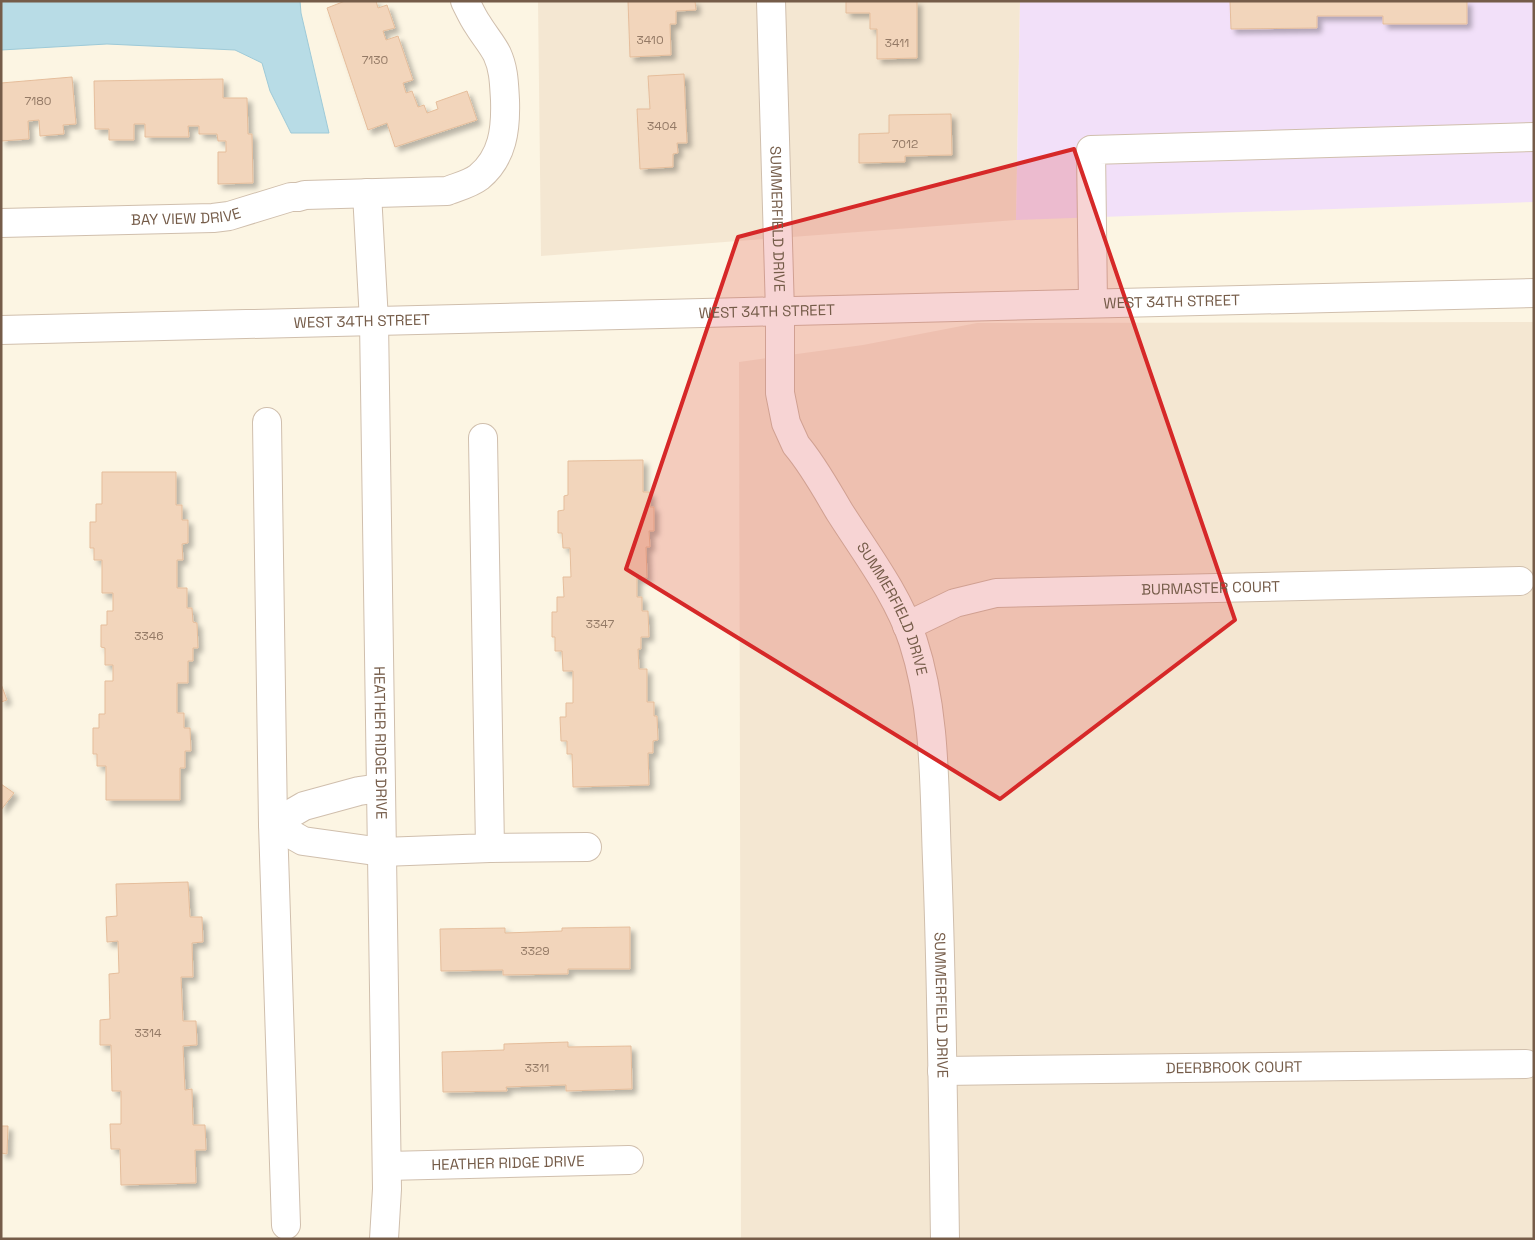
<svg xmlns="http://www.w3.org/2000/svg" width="1535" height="1240" font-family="'Space Grotesk',sans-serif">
  <defs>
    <filter id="shadow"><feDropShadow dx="4.5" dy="4.5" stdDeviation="2.5" flood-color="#0004"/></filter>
  </defs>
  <rect width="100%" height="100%" fill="#fcf5e3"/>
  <!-- residential -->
  <path fill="#f4e7d2" d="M538,1H1020L1016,220L541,256Z
    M1534,322V1239H741L739,362L863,345L977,323Z"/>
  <!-- education -->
  <path fill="#f2e0f9" d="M1020,1H1534V202L1016,220Z"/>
  <!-- water -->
  <path fill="#b8dce6" stroke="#9ecad8" d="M1,1H300L301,13L329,133H291L270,91L262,63L235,50L107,44L1,50Z"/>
  <!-- building -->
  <path fill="#f2d5bb" stroke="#e5bd9b" filter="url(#shadow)" d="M345,1H376L378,8L387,5L395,28L383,31L386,40L398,36L413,80L403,83L406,93L412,91L418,107L424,105L427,113L438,109L436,102L467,91L477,120L395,147L387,123L368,130L327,8Z
    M628,1H695L696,10L676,11V24H670L671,55L630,57Z
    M846,1H917V58L877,59V29H870V13H846Z
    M1230,1H1467V24H1383V16H1317V28L1231,29Z
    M684,74L687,143H677L678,153L673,154V167L640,169L637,109H650L648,76Z
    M72,77L76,124L63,125L64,134L40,136L39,120L28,121L29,139L1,141V83Z
    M223,79V98H247L248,134H252L253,183L218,184V152H226V141H218L217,134H199V126H188L189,137H145V124H134V140H109V129H95L94,81Z
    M951,114L952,155L905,156V162L859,163V134L889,133V115Z
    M643,460V492H650V507H654V531H649L650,547H646L647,578H637V597H642V611H648L649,637H641V649H638L639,669H647V702H654V716H657L658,740L653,741V753H648L649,785L573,787L572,754H567V741H561L560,717H566V703H573V671H563L562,651H555V637H552V612H557V597H564L563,577H571L570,548H563L562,533H558V511L564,510V496L568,495V461Z
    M102,472H176V505H182V520H188V543L182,544L183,560H177V588H187V608H192L193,622L197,623L198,648H193V661H188V683H177V713H184V728H190L191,751H185V768H180V800H106V766H97V754H93V728H99V714H105V681H113V665H105V648L101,647V625H107V611H113V593H102V560H94V548H90V522H96V504H102Z
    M1,684L7,700L1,702Z
    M1,784L14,793L1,810Z
    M188,882L190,917H202L203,942L192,943L193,977H181L183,1021H196L197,1045L183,1046L185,1090L192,1089L193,1125H205L206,1150H195L196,1183L121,1185L120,1149H111L110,1124H121V1091H112L111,1045H100V1020L110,1019L109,974L119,973L118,941L107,942L106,917L117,916L116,884Z
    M630,927V969H568V974L503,975V970L441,971L440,929L505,928V933L562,931V928Z
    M568,1042V1047L631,1046L632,1089L566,1091V1085L506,1087L507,1091L443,1092L442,1052L504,1050V1044Z
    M1,1126H8L7,1154L1,1153Z"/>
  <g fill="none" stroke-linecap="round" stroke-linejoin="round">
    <!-- minor casing -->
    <g stroke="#d0bfad" stroke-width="30">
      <g id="minor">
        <path id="s1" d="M771,1L780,312V393L786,423L796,445C813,465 826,489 839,511C865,552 898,595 913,641C936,712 934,786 937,860C942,986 943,1112 945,1239"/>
        <path id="s2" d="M367,193L374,321L387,1189L384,1239"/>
        <path id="s3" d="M1,223L213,218L229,216L291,197H298L305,195L447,191C457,187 470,184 479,177C503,157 506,129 505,100C504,84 504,69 497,54C492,44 484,35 478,25C473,18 469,9 465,1"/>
        <path d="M1093,303L1091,150L1534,137"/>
        <path id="s4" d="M1,330L1534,293"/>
        <path d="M267,422L273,824L286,1225"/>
        <path id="s5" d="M907,626L955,603L996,593L1520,581"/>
        <path d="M380,788L359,791L304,806L273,824L303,841L382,852L490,848L483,438"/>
        <path d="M490,848L587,847"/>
        <path id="s6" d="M942,1071L1526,1064"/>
        <path id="s7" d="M387,1166L629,1160"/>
      </g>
    </g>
    <!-- minor -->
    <use href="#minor" stroke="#fff" stroke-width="28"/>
  </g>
  <!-- marked area -->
  <path fill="#d62828" fill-opacity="0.2" stroke="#d62828" stroke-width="4" stroke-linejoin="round" d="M1074,149L1235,620L1000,799L626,569L738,237Z"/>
  <g text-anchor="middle" stroke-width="5" stroke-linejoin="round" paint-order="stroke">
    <!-- number labels -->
    <g font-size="12" fill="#947a66">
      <text x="650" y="44">3410</text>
      <text x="897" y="47">3411</text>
      <text x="375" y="64">7130</text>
      <text x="38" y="105">7180</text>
      <text x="662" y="130">3404</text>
      <text x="905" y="148">7012</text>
      <text x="600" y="628">3347</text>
      <text x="149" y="640">3346</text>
      <text x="535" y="955">3329</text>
      <text x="148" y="1037">3314</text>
      <text x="537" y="1072">3311</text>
    </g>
    <!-- street labels -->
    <g font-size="15" fill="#755c49" stroke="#fff8ea">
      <text dy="5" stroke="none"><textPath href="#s3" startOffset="185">BAY VIEW DRIVE</textPath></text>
      <text dy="5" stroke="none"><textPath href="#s1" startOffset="218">SUMMERFIELD DRIVE</textPath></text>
      <text dy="5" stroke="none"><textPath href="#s4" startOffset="1171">WEST 34TH STREET</textPath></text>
      <text dy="5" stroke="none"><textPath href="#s4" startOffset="766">WEST 34TH STREET</textPath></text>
      <text dy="5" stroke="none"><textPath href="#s4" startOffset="361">WEST 34TH STREET</textPath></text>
      <text dy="5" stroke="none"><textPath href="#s5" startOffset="310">BURMASTER COURT</textPath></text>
      <text dy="5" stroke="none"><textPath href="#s1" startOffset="638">SUMMERFIELD DRIVE</textPath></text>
      <text dy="5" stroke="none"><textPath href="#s2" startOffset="550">HEATHER RIDGE DRIVE</textPath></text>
      <text dy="5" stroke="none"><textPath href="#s1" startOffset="1042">SUMMERFIELD DRIVE</textPath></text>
      <text dy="5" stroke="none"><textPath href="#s6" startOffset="292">DEERBROOK COURT</textPath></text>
      <text dy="5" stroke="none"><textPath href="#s7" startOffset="121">HEATHER RIDGE DRIVE</textPath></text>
    </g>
  </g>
  <!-- border -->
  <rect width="1535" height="1240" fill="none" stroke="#755c49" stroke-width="5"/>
</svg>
